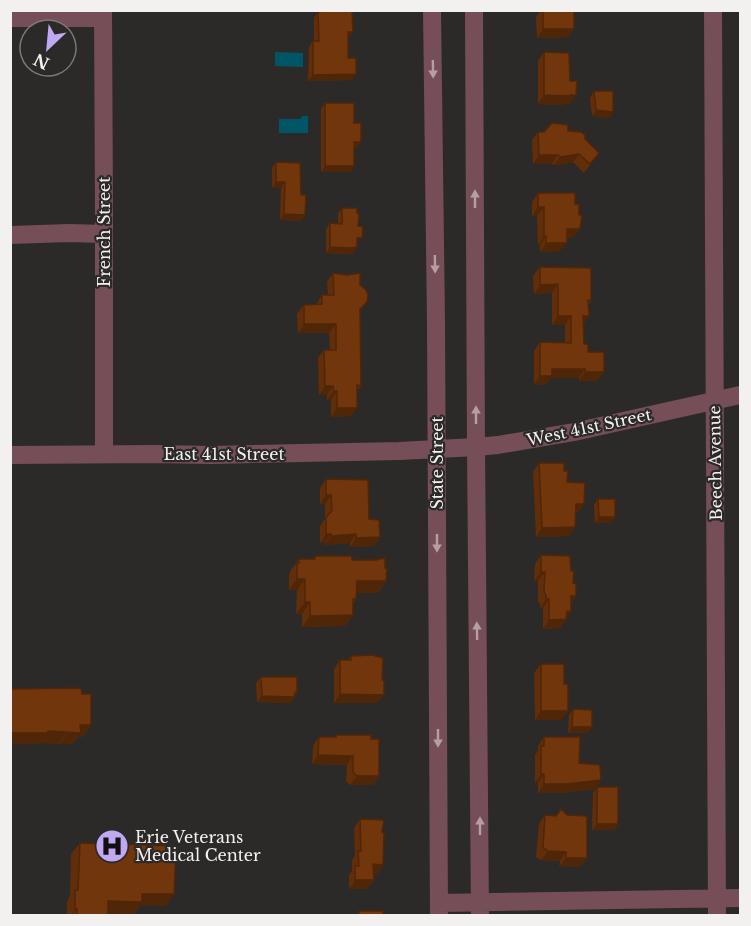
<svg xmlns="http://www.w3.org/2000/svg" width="751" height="926" font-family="'Libre Baskerville',serif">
  <rect width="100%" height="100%" fill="#2c2a28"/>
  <!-- water -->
  <path fill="#005664" d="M275,52L303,53V67L275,66Z
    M302,116H308V133H279V119H301Z"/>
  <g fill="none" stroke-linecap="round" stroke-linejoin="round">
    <!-- minor -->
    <path stroke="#764e57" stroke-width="18" d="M103,10L104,209V454
      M432,10L436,322L439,916
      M474,10L476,447L480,916
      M713,10L717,916
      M10,18H103
      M10,235L69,233L104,234
      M10,455L155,454L211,455L399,451L476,447L498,445L574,432L740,395
      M440,903L740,898"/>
  </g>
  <!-- wall -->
  <path fill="#622e0a" d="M320,10H352L353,32L348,38V58L352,80L308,81L309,47L313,41H314V18Z
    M541,10H574L568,37L537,38L536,17Z
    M544,52L570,104H564L563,105L538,104V61Z
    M594,91L613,112L609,118L592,116L590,98Z
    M325,103L354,123L357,148H354V166L350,172H321V109Z
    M568,131L585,139L599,153L584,173L573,162L560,165H554L552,164H533L532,140L538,132Z
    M276,162L301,195V221L280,220L281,188H272V168Z
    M538,193L575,204L580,229L573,237L567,238L560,251L540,252V245H538L537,216H532V202Z
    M342,208L357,213L358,226L357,247L353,253L346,254L326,253V229L330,223L338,224V214Z
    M540,267L591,301L589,304L583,325L584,344L588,352L604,372L597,381H579V378H550L546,385L534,384V351L540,342L565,343V325H552V293L534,294L533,276Z
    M333,273L360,311L361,386L357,391V408L351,416L331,417V400H327V395H319L318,358L324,350H330L329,333H298L297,314L304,305H316L322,295H328L327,282Z
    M539,463L564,471L567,482L584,504L578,512L576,513L569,536L536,537L533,472Z
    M326,479L369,519L380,537L374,546L350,547V543L324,545L325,543H320V526L325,519V504H320V488Z
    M598,499L615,517L610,523H595L594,505Z
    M541,555L571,571L576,596L571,603L566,618L560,628L543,629V608H540V604L538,601V581H534L535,564Z
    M315,556L352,560L385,568L386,581L378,593H357L356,599L353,604V615L345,626L302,627V614H296L297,590H289V575L291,570L299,559H313Z
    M351,656L377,703H334V669L340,660H348Z
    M541,664L561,720H535L534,673Z
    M261,677L297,693L290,703L257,702L256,683Z
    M10,689L82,694L91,725L83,737H78L73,744L40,743L39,744H10Z
    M573,709L588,733H568L569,715Z
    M336,735L371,739L379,776L373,785H350L346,781L347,765L312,764L313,746L319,737H334Z
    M544,737L579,763L595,789L561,793H538V783H535V755L538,751V746Z
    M597,787L618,824L614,830H592L593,793Z
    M545,815L580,867L559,866L560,861L541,860L536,857L539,824Z
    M360,819L382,832L383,865L377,874H373L374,880L367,889H349V875L352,871V860L355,856L354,828Z
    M80,843L166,906L140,905L134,914L108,913V915H67V902L70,896L71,854Z"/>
  <!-- shaded-wall -->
  <path fill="#502608" d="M543,29H574L568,37L537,38Z
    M348,32H353L348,38H343Z
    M356,74L352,80L308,81L313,75Z
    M544,95H576L570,104H564L563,105L538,104Z
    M596,110L613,112L609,118L592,116Z
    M354,142H361L357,148H350Z
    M579,154L573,162L560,165H554L560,157Z
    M539,155H558L552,164H533Z
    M325,166H354L350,172H321Z
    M276,182H285L281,188H272Z
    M538,207H544L537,216H532Z
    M284,214L305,215L301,221L280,220Z
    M567,229H580L573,237L561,238Z
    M544,236H546L540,245H538Z
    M546,243H567L560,251L540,252Z
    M330,247H357L353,253L346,254L326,253Z
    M558,284L552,293L534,294L540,285Z
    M558,316H571L565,325H552Z
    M583,316H589L583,325Z
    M304,324H336L329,333H298Z
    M552,369H585L579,378H550L546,385L534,384L540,376Z
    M585,372H604L597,381H579Z
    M325,386H333L327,395H319Z
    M334,391H337L331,400H327Z
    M337,408H357L351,416L331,417Z
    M326,495H331L325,504H320Z
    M576,504H584L578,512L570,513Z
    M599,517H615L610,523H595Z
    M575,527L569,536L536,537L542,528Z
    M326,534H331L325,543H320Z
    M356,534L350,543L324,545L331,536Z
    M380,537L374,546L350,547L356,538Z
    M541,572H545L538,581H534Z
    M297,579H305L297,590H289Z
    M357,581H386L378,593H349Z
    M571,596H576L569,604Z
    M546,599H549L543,608H540Z
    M305,602H310L302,614H296Z
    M567,611L571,612L560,628L543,629L549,620Z
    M353,615L345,626L302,627L310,616Z
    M295,692L297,693L290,703L257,702L262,696Z
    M340,694L384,695L377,703H334Z
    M541,711H568L561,720H535Z
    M80,725H91L83,737H78L73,744H59L68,733Z
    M572,727H592L588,733H568Z
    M48,731L67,732L59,743H40L39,744H10V733Z
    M318,755L353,756L347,765L312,764Z
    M541,774H544L538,783H535Z
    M357,776H379L373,785H350Z
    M601,780L595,789L561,793H538L544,784Z
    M597,824H618L614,830H592Z
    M548,851L566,852L560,861L541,860Z
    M566,858H587L580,867L559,866Z
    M373,864L383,865L377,874L367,873Z
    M355,880H374L367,889H349Z
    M142,894H174L166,906L140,905L134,914L100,913L108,901Z
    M77,909L73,915H71L75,910Z"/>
  <!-- building -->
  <path fill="#72360c" stroke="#502608" stroke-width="1.5" d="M320,10H352L353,32H348V58H356V74L313,75V41H319L318,12H320Z
    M543,10H574V29H543Z
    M544,52L569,53L570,81H577L576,95H570V96L544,95Z
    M594,91H613V112L596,110Z
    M325,103H354V123H361V142H354V166H325Z
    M552,123L568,125V131L581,132L585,135V139L599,153L590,164L579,154L566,156L560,157L558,155H539L538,132H544Z
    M276,162L300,163L301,195H306L305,215L284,214L285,182H276Z
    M538,193H575V204H579V215H582L580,229H567V243H546V236H544V207H538Z
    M342,208H357V213L359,214L358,226L363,227L362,238H357V247L350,248L330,247V223L342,224Z
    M540,267L591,268V301L588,300L589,316H583L584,344H588V352H604V372H585V369H552V376H540V342L571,343V316H558V284L540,285Z
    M333,273L347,275L360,273V285L366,290L368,295L367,302L360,309L361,386L357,385V408H337V391H334L333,386H325L324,350H336V324H304V305L322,304V295H334Z
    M539,463H564V471H568L567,482L585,483L584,504H576L575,527L542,528Z
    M326,479L368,480L369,519L379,520L380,537L356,538V534L331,536V534H326V518L332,510L331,495H326Z
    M598,499H615V517H599Z
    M541,555L570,556L571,571H574L573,583L576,584V596H571V612L567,611L566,619L549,620V599H546V595L544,592L545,572H541Z
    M315,556H352V560H376L385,558V568H387L386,581H357L356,599H353V615L310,616V602H305V579H297V563H299V559H315Z
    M372,655L383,658L382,680H384V695L340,694V660H351V656Z
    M541,664H564V684H568V711H541Z
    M261,677H297V693L295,692L294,697L262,696Z
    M81,688L82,694H91V725H80L81,733L48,731V733H10V689Z
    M573,709L592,710V727H572Z
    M336,735H371V739H379V776H357L353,772V756L318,755L319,737H336Z
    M544,737H580L579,763L600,765L601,780L567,784H544V774H541V746H544Z
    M597,787H618V824H597Z
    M561,809L567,815L587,816V858H566V852L548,851L543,848L545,815L556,816Z
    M360,819L384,820L382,832L384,833L383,865L373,864L374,880H355V866H359L358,851H361Z
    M80,843L176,846L174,894H142V902L108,901V915H77V909L75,910V890H78Z
    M359,911H383V915H359Z"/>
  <!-- one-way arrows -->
  <defs><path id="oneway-solid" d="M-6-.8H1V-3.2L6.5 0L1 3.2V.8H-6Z" transform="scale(1.5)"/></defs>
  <g fill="#b4a0a3">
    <use href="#oneway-solid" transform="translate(433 69) rotate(89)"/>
    <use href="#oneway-solid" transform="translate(475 199) rotate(-90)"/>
    <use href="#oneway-solid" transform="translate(435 264) rotate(89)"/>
    <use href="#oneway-solid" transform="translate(476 415) rotate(-90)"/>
    <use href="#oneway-solid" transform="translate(437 543) rotate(90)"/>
    <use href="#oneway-solid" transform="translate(477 631) rotate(-91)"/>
    <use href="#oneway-solid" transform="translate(438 738) rotate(90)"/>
    <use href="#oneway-solid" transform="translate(480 826) rotate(-90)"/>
  </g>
  <!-- icons -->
  <defs>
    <g id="hospital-disc" transform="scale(1.725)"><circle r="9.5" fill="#c0a8f3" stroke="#2c2a28"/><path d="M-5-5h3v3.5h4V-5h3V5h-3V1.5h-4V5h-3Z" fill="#111"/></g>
  </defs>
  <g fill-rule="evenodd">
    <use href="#hospital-disc" x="112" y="846"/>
  </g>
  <g text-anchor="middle" stroke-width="4.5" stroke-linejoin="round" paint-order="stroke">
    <!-- street labels -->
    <g font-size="16" fill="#f2f1ef" stroke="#2c2a28">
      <text transform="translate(104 232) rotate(-90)" y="6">French Street</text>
      <text transform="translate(589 427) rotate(-12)" y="6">West 41st Street</text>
      <text x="224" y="460">East 41st Street</text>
      <text transform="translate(437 463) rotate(-90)" y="6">State Street</text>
      <text transform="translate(715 463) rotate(-91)" y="6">Beech Avenue</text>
    </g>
    <!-- poi labels -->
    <g font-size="16" fill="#f2f1ef" stroke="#2c2a28" text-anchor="start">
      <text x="135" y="843">Erie Veterans<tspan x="135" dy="18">Medical Center</tspan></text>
    </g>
  </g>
  <!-- border -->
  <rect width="751" height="926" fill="none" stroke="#f2f1ef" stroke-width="24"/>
  <!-- north arrow -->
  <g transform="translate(48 48) rotate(206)"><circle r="28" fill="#2c2a28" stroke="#7b7a78" stroke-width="1.5"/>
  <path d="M0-4.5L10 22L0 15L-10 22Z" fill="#c0a8f3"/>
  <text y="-9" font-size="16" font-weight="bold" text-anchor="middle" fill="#f2f1ef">N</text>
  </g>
</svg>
